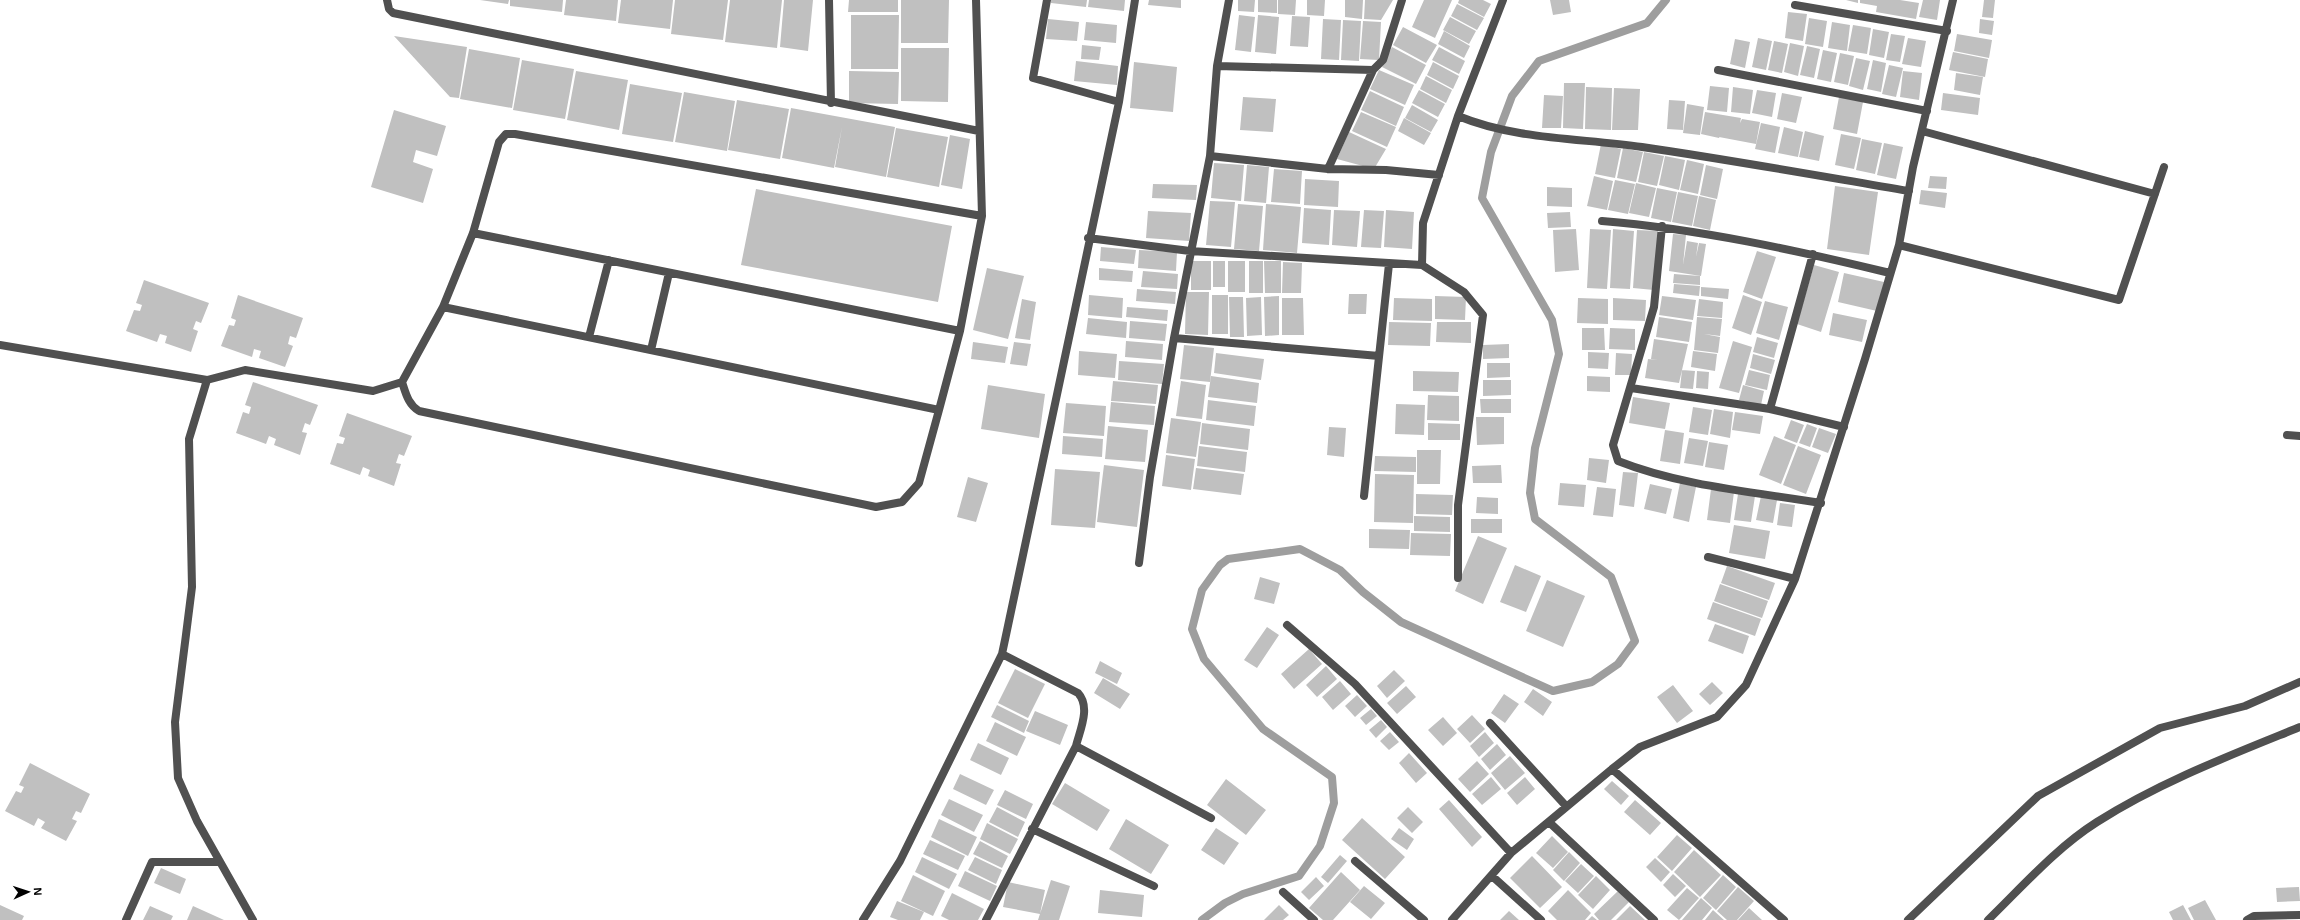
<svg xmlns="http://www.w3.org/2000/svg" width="2300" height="920" font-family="Arial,sans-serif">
  <rect width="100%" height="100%" fill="#fff"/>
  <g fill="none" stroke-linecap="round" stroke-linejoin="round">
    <!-- stream -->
    <path stroke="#9e9e9e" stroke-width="8" d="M1202,920L1225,903L1243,894L1299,876L1320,846L1334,803L1332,777L1263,729L1204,659L1192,629L1202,590L1220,565L1228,559L1300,549L1340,570L1363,592L1401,622L1553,691L1592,682L1618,664L1635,641L1611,577L1535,519L1530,493L1535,448L1559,354L1552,320L1482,198L1491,152L1512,96L1539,61L1647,23L1666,0"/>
  </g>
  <!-- building -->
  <path fill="#c0c0c0" d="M480,0H509L508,4Z
    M510,0H563L562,12L510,6Z
    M566,0H618L616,21L564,15Z
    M621,0H673L670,29L618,23Z
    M675,0H728L723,40L671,34Z
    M730,0H782L777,48L725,42Z
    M784,0H813L808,51L780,47Z
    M849,0H898V12H848Z
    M901,0H949L948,43H901Z
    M1051,0H1087L1086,7L1051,3Z
    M1089,0H1125L1124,11L1088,7Z
    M1149,0H1181V8L1148,5Z
    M1238,0H1255L1254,12L1238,11Z
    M1258,0H1277V13L1258,12Z
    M1278,0H1296L1295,15L1278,14Z
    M1307,0H1325L1324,16L1307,15Z
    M1345,0H1363L1362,19L1345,17Z
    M1365,0H1393L1381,20L1364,19Z
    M1424,0H1452L1435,38L1412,27Z
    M1459,0H1483L1491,4L1484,17L1458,3Z
    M1550,0H1569L1571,12L1553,15Z
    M1846,0H1858V3Z
    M1860,0H1900L1919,3L1916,19L1876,12L1877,6L1860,3Z
    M1923,0H1940L1937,20L1919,17Z
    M1984,0H1995L1993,18L1982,17Z
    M1457,4L1484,18L1477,30L1451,16Z
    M1788,12L1807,14L1803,41L1785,38Z
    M851,15H899L898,69H851Z
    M1239,15L1255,17L1251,52L1235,50Z
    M1258,15L1279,17L1276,54L1255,52Z
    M1292,16L1310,17L1308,47L1290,46Z
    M1450,17L1476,31L1469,44L1443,30Z
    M1809,18L1827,21L1823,47L1805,44Z
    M1048,19L1079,22L1077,41L1046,39Z
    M1323,19L1341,20L1339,60L1321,59Z
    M1980,19L1994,21L1992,35L1979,33Z
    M1343,20L1361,21L1359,61L1341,60Z
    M1363,21L1381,22L1379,60L1360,59Z
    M1086,22L1117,25L1116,43L1084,40Z
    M1832,22L1850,25L1847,51L1828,48Z
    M1853,25L1871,28L1867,54L1848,51Z
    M1403,27L1437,45L1426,63L1393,45Z
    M1873,29L1889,32L1884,58L1869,55Z
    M1444,31L1470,46L1464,58L1438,44Z
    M1891,34L1905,36L1900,62L1886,60Z
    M1957,34L1992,40L1989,58L1954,51Z
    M394,36L467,47L459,98L450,97Z
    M1758,38L1772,41L1766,70L1752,67Z
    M1908,38L1926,41L1921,67L1902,64Z
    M1735,39L1750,42L1745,68L1730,64Z
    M1774,41L1788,44L1782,73L1768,70Z
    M1790,43L1804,46L1798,76L1784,72Z
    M1082,45L1101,47L1099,60L1081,59Z
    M1807,46L1820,49L1814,78L1800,75Z
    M1392,47L1426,65L1416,84L1382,67Z
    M1439,47L1465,61L1459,74L1432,60Z
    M901,48H949L948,102L901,101Z
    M469,49L520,58L512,108L460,99Z
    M1823,50L1837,53L1831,82L1817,79Z
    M1953,52L1988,59L1985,77L1949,70Z
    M1840,53L1854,56L1848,85L1834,82Z
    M1856,58L1870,61L1863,90L1849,86Z
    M522,60L574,69L565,119L513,110Z
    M1873,60L1886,63L1881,92L1867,89Z
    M1076,61L1118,66L1117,85L1074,81Z
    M1134,62L1177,67L1173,112L1130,108Z
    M1433,62L1459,76L1453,89L1427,75Z
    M1889,65L1903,68L1896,97L1882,94Z
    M1379,70L1414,85L1405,105L1370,89Z
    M576,71L628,80L619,130L567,120Z
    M849,71L899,72L898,104L849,103Z
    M1903,71L1922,73L1919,100L1900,97Z
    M1956,73L1983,77L1980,95L1954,90Z
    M1426,76L1452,90L1446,103L1420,89Z
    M1564,83H1585L1583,129L1563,128Z
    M630,84L682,93L673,142L622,134Z
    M1710,86L1729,88L1727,112L1707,110Z
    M1586,87L1612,88L1611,130L1585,129Z
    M1733,87L1753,90L1750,114L1731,112Z
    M1614,88L1640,89L1638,130H1612Z
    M1419,90L1445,104L1438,117L1412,103Z
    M1757,90L1776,93L1772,117L1752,113Z
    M1370,91L1404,107L1396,126L1361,110Z
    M684,92L735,101L727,151L675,142Z
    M1782,93L1802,97L1796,123L1777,119Z
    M1943,93L1980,98L1978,115L1941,110Z
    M1544,95L1563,96L1561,128H1542Z
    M1243,97L1276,99L1273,132L1240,130Z
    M1839,97L1863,102L1857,134L1833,129Z
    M737,100L789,109L780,159L728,150Z
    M1669,100L1685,101L1683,130L1667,129Z
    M1687,104L1704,107L1700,135L1683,133Z
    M1412,105L1438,120L1431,132L1405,118Z
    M791,108L895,127L886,177L835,167L842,127L834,168L782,158Z
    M394,110L446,126L437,156L416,150L413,162L433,169L423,203L371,187Z
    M1361,112L1396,127L1387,147L1352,131Z
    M1705,112L1723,115L1719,138L1701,134Z
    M1723,115L1741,118L1740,123L1742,119L1760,122L1756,144L1719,137Z
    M1404,118L1431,133L1424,145L1398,131Z
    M1761,123L1780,127L1775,153L1755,149Z
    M1784,127L1803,132L1798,157L1778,153Z
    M896,128L948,137L939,187L887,177Z
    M1805,131L1824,136L1819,161L1799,157Z
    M1349,132L1386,149L1374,169L1337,159Z
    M1841,134L1861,138L1854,169L1835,165Z
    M950,135L970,139L962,189L941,185Z
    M1862,139L1882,143L1875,174L1856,170Z
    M1884,143L1903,147L1896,179L1877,175Z
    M1601,144L1621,149L1615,178L1595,174Z
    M1623,148L1643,152L1636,182L1617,178Z
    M1644,152L1664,156L1657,186L1638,182Z
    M1665,156L1685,160L1679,190L1659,185Z
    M1687,160L1704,164L1698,194L1680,190Z
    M1214,163L1244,165L1241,201L1211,198Z
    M1247,165L1269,167L1266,203L1244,201Z
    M1706,165L1723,169L1717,199L1700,195Z
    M1274,169L1302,171L1300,204L1271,202Z
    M1594,176L1613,181L1607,210L1587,206Z
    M1930,176L1947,177L1946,189L1928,188Z
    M1305,179L1339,181L1338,207L1304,205Z
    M1615,180L1635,184L1628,214L1608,210Z
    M1636,183L1656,188L1649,217L1629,213Z
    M1153,184L1197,185L1196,200L1152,198Z
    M1835,186L1878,192L1869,255L1827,249Z
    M1547,187L1572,188V207L1547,206Z
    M1657,188L1677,192L1671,222L1651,218Z
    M756,189L952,226L938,302L741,265Z
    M1921,190L1947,193L1945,208L1919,204Z
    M1678,192L1698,196L1692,226L1672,222Z
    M1699,196L1716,200L1710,230L1693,226Z
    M1210,201L1235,202L1231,247L1206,245Z
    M1238,204L1263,206L1259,251L1234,249Z
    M1266,204L1301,207L1297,253L1263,250Z
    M1304,208L1331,210L1329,245L1302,243Z
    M1334,210L1360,211L1357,247L1332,245Z
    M1364,210L1384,211L1381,248L1361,247Z
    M1386,210L1414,212L1412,249L1384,247Z
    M1148,211L1191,213L1189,241L1146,238Z
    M1570,212L1571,227L1548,228L1547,213Z
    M1576,229L1579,270L1555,272L1553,230Z
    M1590,229L1611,230L1607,289L1587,288Z
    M1613,229L1634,231L1630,289L1610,288Z
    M1637,230L1658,231L1654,290L1633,288Z
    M1673,234L1686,235L1683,265L1687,241L1698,243L1696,257L1699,243L1706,244L1701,276L1669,271Z
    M1101,247L1136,250L1134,264L1100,261Z
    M1139,250L1177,252L1176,271L1138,268Z
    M1757,251L1776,257L1762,299L1743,292Z
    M1191,261H1211V290H1191Z
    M1213,261H1225V287H1213Z
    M1228,261H1245V292H1228Z
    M1249,261H1263V293H1249Z
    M1264,261H1281V293H1265Z
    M1283,262L1302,263L1301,293H1282Z
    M1814,265L1839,272L1821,332L1797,324Z
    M987,268L1024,276L1008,339L973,330Z
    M1099,268L1133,271L1132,282L1099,280Z
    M1143,271L1178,274L1177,289L1141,287Z
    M1844,273L1884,282L1877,311L1838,302Z
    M1674,274L1700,276V285L1673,283Z
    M144,280L209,303L201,323L196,321L193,329L198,331L191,352L165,343L167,336L160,334L157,342L126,331L134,310L140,311L142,305L136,303Z
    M1674,284L1700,286L1699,296L1673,293Z
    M1701,287L1729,289L1728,299L1701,296Z
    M1137,289L1176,292L1175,304L1136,301Z
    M1186,292H1209L1208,335L1185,334Z
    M1349,294H1367L1366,314H1348Z
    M238,295L303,318L296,338L290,336L288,344L293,346L285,367L259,358L261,351L254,349L252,357L221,346L229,325L234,326L236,320L231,318Z
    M1089,295L1123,298L1122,318L1088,315Z
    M1212,295H1228V334H1212Z
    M1743,295L1762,302L1751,335L1732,328Z
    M1279,296V335L1265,336L1264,297Z
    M1435,296L1466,297L1465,320L1435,319Z
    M1662,296L1696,300L1693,320L1659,315Z
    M1229,297H1243L1244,337H1230Z
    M1261,297L1262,335L1247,336L1246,298Z
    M1282,298H1303L1304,335H1282Z
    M1394,298L1432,299V321L1393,320Z
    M1578,298L1608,299V324L1577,323Z
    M1613,298L1646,300L1645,321L1613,320Z
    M1022,299L1036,302L1030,340L1015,338Z
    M1699,299L1723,302L1722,318L1697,316Z
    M1765,301L1788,307L1779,340L1756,333Z
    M1127,307L1168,310L1167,321L1126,317Z
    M1833,313L1867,320L1862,342L1829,335Z
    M1659,317L1692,322L1689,342L1656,337Z
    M1697,317L1722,319L1720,336L1704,334L1720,337L1718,353L1694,350Z
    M1088,318L1127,322L1126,338L1086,334Z
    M1130,321L1167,324L1165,341L1129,338Z
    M1389,322L1431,323L1430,346L1388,345Z
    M1437,322H1471V343L1436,342Z
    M1582,328H1604L1605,350H1582Z
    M1610,328L1635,329V350L1609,349Z
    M1757,337L1778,343L1774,358L1753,352Z
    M1654,339L1688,344L1679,383L1645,378L1648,359L1658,360L1651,359Z
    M1126,341L1163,344L1162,360L1125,357Z
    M1733,341L1752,347L1739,393L1719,388Z
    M973,342L1008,347L1005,363L971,359Z
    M1014,342L1031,344L1027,366L1010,364Z
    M1509,344V358L1483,359V345Z
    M1184,345L1214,348L1210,382L1180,379Z
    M1079,351L1117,354L1115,378L1078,375Z
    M1693,351L1717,354L1715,371L1691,367Z
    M1588,352L1609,353L1608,369L1588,368Z
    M1216,353L1264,359L1261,380L1214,373Z
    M1616,353L1632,354L1631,375H1615Z
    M1753,354L1775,360L1771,374L1750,368Z
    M1119,361L1164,364L1162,384L1118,380Z
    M1487,363H1510V377L1487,378Z
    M1682,370L1695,371L1693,389L1680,388Z
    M1749,370L1770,375L1767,390L1745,385Z
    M1413,371L1459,372L1458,392L1413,391Z
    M1697,371L1709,372L1708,389L1696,388Z
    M1211,376L1259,383L1257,403L1208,397Z
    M1587,376L1610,377V392L1587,391Z
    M1483,380H1511V395L1483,396Z
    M1113,381L1158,385L1156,404L1111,401Z
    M1181,381L1206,385L1202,419L1176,416Z
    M253,382L318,405L310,425L305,423L302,432L307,433L300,455L274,445L276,439L269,436L266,444L236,433L243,412L249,414L251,407L245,405Z
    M988,385L1045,394L1039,438L981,429Z
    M1743,385L1764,391L1761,405L1739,400Z
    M1428,395L1459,396V421L1427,420Z
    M1633,397L1670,403L1665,429L1629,423Z
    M1480,399H1511V413H1481Z
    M1208,400L1256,406L1254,426L1206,420Z
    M1111,402L1155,406L1154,425L1109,422Z
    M1066,403L1106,406L1104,436L1063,433Z
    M1396,404L1425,405L1424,435L1395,434Z
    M1693,407L1712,410L1708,435L1689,432Z
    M1714,409L1733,412L1730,438L1710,434Z
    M1735,412L1763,416L1760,434L1732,430Z
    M347,413L412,436L404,456L399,454L396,463L401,464L394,486L368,476L370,470L363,467L360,475L330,464L337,443L343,444L345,438L339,436Z
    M1476,417H1504V444L1477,445Z
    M1171,418L1201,422L1196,457L1166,453Z
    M1791,420L1804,425L1797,443L1784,438Z
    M1202,423L1250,429L1248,450L1200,444Z
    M1428,423L1460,424V440H1428Z
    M1807,424L1817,428L1810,447L1799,443Z
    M1108,426L1148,430L1145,462L1105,459Z
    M1329,427L1346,428L1344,457L1327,455Z
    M1819,428L1836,434L1828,453L1812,447Z
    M1665,430L1684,433L1680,464L1660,461Z
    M1063,436L1103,439L1102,457L1062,454Z
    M1774,436L1796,445L1781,484L1759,475Z
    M1689,438L1708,441L1703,466L1684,463Z
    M1709,442L1728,445L1724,470L1705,467Z
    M1199,446L1247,452L1245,472L1197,466Z
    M1798,446L1821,455L1806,494L1783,485Z
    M1417,450H1441L1440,484H1417Z
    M1166,455L1195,459L1191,490L1162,486Z
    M1375,456L1416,457V472L1374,471Z
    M1589,458L1609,460L1606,483L1587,480Z
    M1104,465L1144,470L1137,527L1097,522Z
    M1501,465L1502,483H1473L1472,466Z
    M1196,468L1244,474L1241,495L1193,489Z
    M1055,469L1100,472L1095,528L1051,525Z
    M1623,472L1638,473L1634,507L1619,505Z
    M1375,474L1414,475L1413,523L1374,522Z
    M968,477L988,483L976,522L957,517Z
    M1560,483L1586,485L1584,507L1558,505Z
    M1680,483L1696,487L1689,522L1673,518Z
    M1650,484L1672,489L1666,514L1644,509Z
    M1597,487L1616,489L1613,517L1593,515Z
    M1711,489L1734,492L1730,523L1707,520Z
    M1416,494L1453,495L1452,515L1416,514Z
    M1738,494L1755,496L1751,522L1734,520Z
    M1761,496L1777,500L1773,523L1756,520Z
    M1477,497L1498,498V514L1476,513Z
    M1780,503L1795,505L1792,527L1777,525Z
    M1414,516L1450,517V532L1414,531Z
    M1471,519H1502V533H1471Z
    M1734,525L1770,531L1765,559L1729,553Z
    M1369,529L1410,530L1409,549L1369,548Z
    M1411,533L1451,534L1450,556L1410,555Z
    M1478,536L1507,548L1483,604L1455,591Z
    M1515,565L1541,576L1526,612L1500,602Z
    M1727,566L1775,583L1769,600L1721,583Z
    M1260,577L1280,583L1274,604L1254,599Z
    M1547,580L1585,596L1563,647L1526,631Z
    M1720,584L1768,601L1762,618L1714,601Z
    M1713,602L1761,619L1755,636L1707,619Z
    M1715,624L1749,636L1743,654L1708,641Z
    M1267,627L1279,635L1257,668L1244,660Z
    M1309,649L1322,664L1294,689L1281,674Z
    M1100,661L1122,673L1117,684L1095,673Z
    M1326,666L1337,679L1317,697L1306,685Z
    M1015,669L1045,684L1028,718L998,703Z
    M1394,670L1405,681L1387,698L1377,686Z
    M1103,678L1130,694L1120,709L1094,693Z
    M1340,681L1351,694L1333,710L1322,697Z
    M1712,682L1723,693L1710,705L1699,694Z
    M1673,685L1693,711L1677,723L1657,697Z
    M1406,686L1416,697L1397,714L1387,703Z
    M1533,689L1552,702L1543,716L1524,702Z
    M1504,694L1519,704L1505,723L1491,713Z
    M1357,695L1367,706L1355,717L1345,706Z
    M997,705L1029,721L1024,733L991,717Z
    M1371,709L1377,716L1366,725L1360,718Z
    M1035,711L1068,725L1060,745L1026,731Z
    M1472,715L1485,729L1470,743L1457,729Z
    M1443,717L1457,733L1443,746L1428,730Z
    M1381,720L1387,727L1376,738L1369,730Z
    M995,722L1026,737L1017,756L986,741Z
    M1390,732L1399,742L1389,750L1380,741Z
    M1485,732L1494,743L1479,757L1470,746Z
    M978,743L1009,758L1001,775L970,760Z
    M1497,744L1506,755L1490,770L1481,759Z
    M1409,753L1427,773L1416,783L1399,763Z
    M1510,756L1525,773L1505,790L1491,773Z
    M1477,761L1489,774L1470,792L1458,779Z
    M30,763L90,794L81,813L76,811L72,819L77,821L66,841L41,828L45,822L38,818L34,826L5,811L16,791L21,793L24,787L19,785Z
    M960,774L994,790L986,805L953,789Z
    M1491,777L1501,789L1482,805L1472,794Z
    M1525,777L1535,789L1517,805L1507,793Z
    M1226,779L1266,810L1246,835L1207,805Z
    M1612,781L1629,796L1621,805L1604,789Z
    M1065,783L1110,810L1097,831L1052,804Z
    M1005,790L1033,804L1026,819L997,805Z
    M949,799L983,815L974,832L941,815Z
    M1449,800L1482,837L1472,847L1439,809Z
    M1635,800L1661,823L1650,835L1624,812Z
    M997,807L1025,822L1018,837L989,822Z
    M1408,807L1423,822L1412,833L1397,818Z
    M1362,818L1405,857L1385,879L1342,840Z
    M939,819L977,837L968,856L931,837Z
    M1126,819L1169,845L1151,874L1109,849Z
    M987,823L1018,839L1010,854L980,839Z
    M1216,828L1239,843L1224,865L1201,850Z
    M1399,828L1414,839L1407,850L1391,839Z
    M1677,835L1692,848L1672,871L1657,857Z
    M1552,836L1568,852L1553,868L1536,853Z
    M930,840L965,856L958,870L923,854Z
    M980,841L1008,856L1002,868L973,854Z
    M1694,850L1721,875L1700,897L1674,872Z
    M1569,852L1580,863L1564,881L1553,870Z
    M1340,855L1347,861L1328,883L1321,877Z
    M1532,856L1562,887L1540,908L1510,878Z
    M922,857L957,874L949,889L915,872Z
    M975,857L1002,870L996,884L968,870Z
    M1655,858L1670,872L1661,882L1646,867Z
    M1581,864L1594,876L1578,893L1565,881Z
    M161,868L186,879L180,894L154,883Z
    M965,871L997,886L990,901L958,886Z
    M1341,872L1360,890L1333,920H1323L1309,908Z
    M1673,874L1686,886L1675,897L1663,885Z
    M913,875L945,891L933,916L901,901Z
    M1723,875L1736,887L1716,910L1703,898Z
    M1596,876L1610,890L1593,909L1578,895Z
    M1316,877L1324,886L1309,900L1301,892Z
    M1051,880L1070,886L1059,920H1038Z
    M1008,882L1045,890L1040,914L1003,907Z
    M1364,886L1385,903L1371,919L1350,902Z
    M1738,887L1754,901L1737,920H1727L1717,911Z
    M2299,887L2300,901L2277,902L2276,888Z
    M1687,888L1699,898L1679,920L1667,910Z
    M1100,890L1144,895L1142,917L1098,913Z
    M1568,890L1591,913L1585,920H1557L1548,911Z
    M1618,891L1629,902L1611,920H1599L1594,914Z
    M952,893L984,909L978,920H949L941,916Z
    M1701,898L1712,908L1702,920H1682Z
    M2205,900L2216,920H2194L2188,908Z
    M897,901L924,912L920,920H898L890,917Z
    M0,905L24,916L22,920H0Z
    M1279,905L1289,915L1283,920H1264Z
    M2183,905L2191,920H2173L2169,912Z
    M150,906L173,916L171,920H143Z
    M193,906L224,920H187Z
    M1630,906L1645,920H1616Z
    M1749,908L1762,920H1738Z
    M1713,910L1724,920H1705Z
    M1509,911L1519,920H1500Z
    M1592,916L1597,920H1588Z"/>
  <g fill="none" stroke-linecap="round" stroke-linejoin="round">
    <!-- street -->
    <path stroke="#505050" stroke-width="8" d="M387,0L389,9L393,13L979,131
      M829,0L831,103
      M1047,0L1033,78L1119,102
      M1795,5L1947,31
      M1217,66L1373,70
      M1718,70L1927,111
      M1458,116C1516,140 1581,138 1642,147C1731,160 1820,176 1909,191
      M1922,131L2155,194
      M1210,156L1328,169L1386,170L1439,175
      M1328,169L1373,70L1383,60L1402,0
      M1602,221C1699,229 1795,250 1890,273
      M1662,226L1654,307L1613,445L1618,461C1681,486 1754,492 1821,503
      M473,233L960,331
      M1088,238L1190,251L1422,265
      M1899,245L2119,300L2164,167
      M443,307L939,410L960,331L982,216L976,0
      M589,337L609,260
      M1174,338L1379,356
      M0,345L207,380
      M651,350L669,273
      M402,382C406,394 408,404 419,411L876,507L902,502L919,483L939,410
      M1631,388L1770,409L1844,427
      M1770,409L1813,254
      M2287,435L2300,436
      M1364,496L1389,264
      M1708,557L1795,579
      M1139,563L1150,477L1174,338L1210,156L1217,66L1229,0
      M1458,578V505L1483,315L1464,292L1422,265L1423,223L1458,116L1503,0
      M1287,625L1355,684L1511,853
      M1002,654L1078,693C1091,707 1080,730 1076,746
      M1490,723L1566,806
      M1612,769L1784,920
      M1550,823L1654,920
      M1032,829L1154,886
      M1355,861L1424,920
      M1492,876L1541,920
      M1283,892L1314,920
      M126,920L152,862H219
      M253,920L197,821L178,778L175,722L192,587L189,439L207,380L245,370L373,391L402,382L443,307L473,233L499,142L506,134H515L982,216
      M863,920L900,861L1002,654L1119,102L1135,0
      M986,920L1076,746L1211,818
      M1452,920L1511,853L1612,769L1640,747L1717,717L1746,685L1795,579L1865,359L1899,245L1913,167L1953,0
      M1908,920L2038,796L2160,728L2245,706L2300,682
      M1988,920C2023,886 2056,848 2097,822C2160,782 2231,755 2300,727
      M2247,920L2254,916L2300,915"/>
  </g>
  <!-- north arrow -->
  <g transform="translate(28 892) rotate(87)" stroke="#ffffff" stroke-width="3" paint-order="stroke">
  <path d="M0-3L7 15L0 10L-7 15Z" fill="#000000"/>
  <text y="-6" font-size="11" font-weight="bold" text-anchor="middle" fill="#000000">N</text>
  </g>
</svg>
